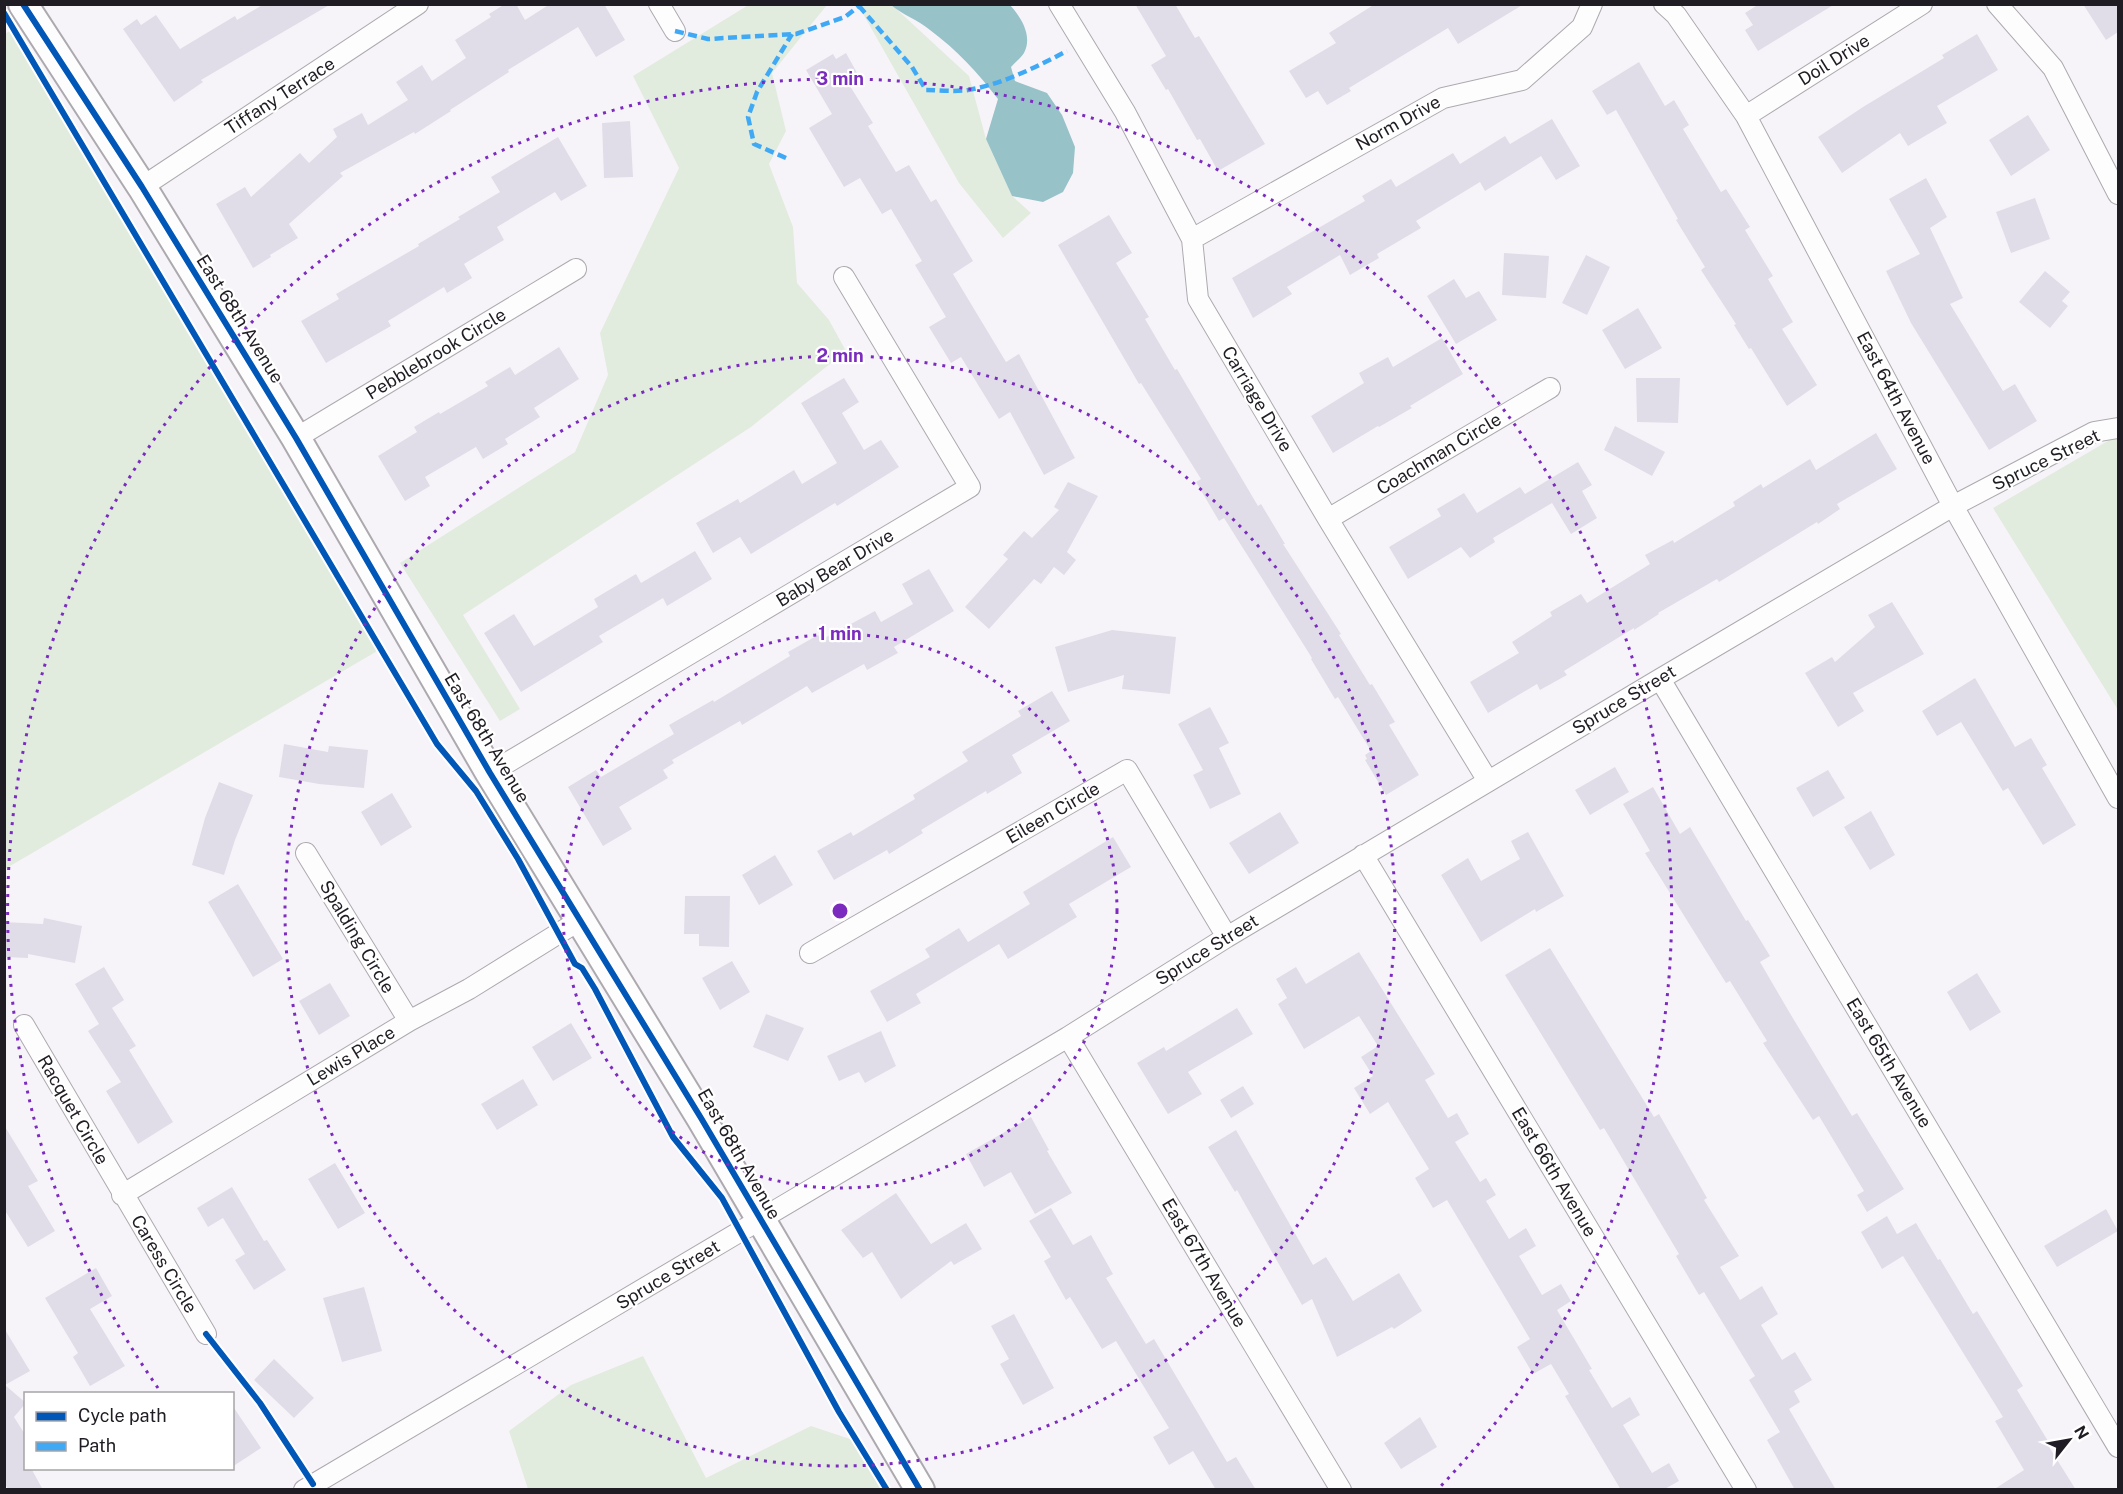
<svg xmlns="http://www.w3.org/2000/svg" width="2123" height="1494" font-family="'Public Sans',sans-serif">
  <rect width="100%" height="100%" fill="#f7f4f9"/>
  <!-- green -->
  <path fill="#e1ecdf" d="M750,4L827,5L772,73L786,131L769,164L793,227L797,283L829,320L846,351L751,427L463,615L520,709L500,721L400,563L575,452L608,375L600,333L679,168L633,76Z
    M858,5H892L969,76L986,139L1012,196L1031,213L1003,238L959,183Z
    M10,31L379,650L5,869L4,34Z
    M2118,435V710L1993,508Z
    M643,1356L706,1478L811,1426L853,1440L884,1489H528L509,1431L571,1385Z"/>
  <!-- water -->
  <path fill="#96c2c8" d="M891,5H1010C1021,17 1033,36 1024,53C1021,58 1015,62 1011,67L1015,81L1047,93L1062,115L1075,147L1073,173L1063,192L1043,202L1012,196L986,139L998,99C978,73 957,50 930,30C918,20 903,15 891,5Z"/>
  <!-- building -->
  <path fill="#e0dde9" d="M264,4H331L201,80L203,82L174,102L123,29L137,19L141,25L156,15L180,49L235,16L237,20Z
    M505,4H516L525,20L550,4H604L625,40L596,57L578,27L508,70L509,72L450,110L451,111L415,134L414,132L340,173L343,176L289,224L298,238L270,255L271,257L253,268L216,204L245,187L251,197L300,153L309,163L337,137L333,129L362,113L368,125L408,100L396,82L422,65L432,81L466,58L455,40L491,17L489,14Z
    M1135,4H1175L1195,38L1199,36L1265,144L1218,171L1200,139L1197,140L1168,89L1166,90L1151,65L1166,56Z
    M1375,4H1524L1458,44L1448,28L1349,88L1351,91L1327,105L1318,91L1306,98L1289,71L1336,43L1329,33Z
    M1759,4H1835L1758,51L1745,30L1753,25L1745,13Z
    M2083,4H2118V32L2106,40Z
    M1977,34L1998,70L1937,106L1947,123L1908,146L1900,133L1842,173L1818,137L1863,107L1944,58L1942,55Z
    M846,53L861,80L850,86L873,123L868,126L896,172L909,165L931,202L936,199L973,261L953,274L1006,362L1019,354L1075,458L1044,475L1010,412L999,419L961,357L951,363L929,327L946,317L915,265L922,261L891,209L882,214L860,178L844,187L809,128L832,114L806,70L833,54L836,59Z
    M1639,62L1665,106L1674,100L1689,125L1683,129L1721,192L1726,189L1750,227L1745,230L1773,276L1768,279L1793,322L1782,329L1817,385L1787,406L1751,348L1749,349L1734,325L1736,324L1701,270L1705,267L1676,220L1678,219L1616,110L1607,115L1592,91Z
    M2028,115L2050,150L2011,176L1989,140Z
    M1552,119L1580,166L1556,180L1541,156L1485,191L1480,182L1416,221L1421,228L1377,254L1379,258L1350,275L1340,255L1287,287L1292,294L1253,318L1232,278L1365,201L1362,196L1391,179L1396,187L1453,153L1460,164L1505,136L1510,144Z
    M630,121L633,177L604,178L602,123Z
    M558,137L587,186L561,201L555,192L497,227L504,240L464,264L472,278L447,293L444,287L388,321L391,326L326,363L301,321L339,299L336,294L419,246L418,244L460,219L458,217L500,192L491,177Z
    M1926,178L1947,217L1930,228L1963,298L1950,304L2003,391L2015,384L2037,421L1989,450L1911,323L1886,271L1920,254L1889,199Z
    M2035,198L2050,239L2011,253L1996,212Z
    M1109,215L1132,253L1116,263L1149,317L1145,319L1175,370L1177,369L1258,506L1261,504L1285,544H1283L1341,634L1339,635L1370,685L1372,684L1395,722L1389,725L1419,775L1386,795L1365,760L1367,759L1365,755L1371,751L1338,697L1335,699L1311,659L1312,658L1224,518L1219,521L1196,482L1201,479L1141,383L1139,384L1058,245Z
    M1504,253L1549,256L1546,298L1502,295Z
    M1586,255L1610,267L1587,315L1562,303Z
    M2045,271L2070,292L2062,301L2068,306L2050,328L2019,302Z
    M1454,279L1466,298L1479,291L1497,320L1456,344L1427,296Z
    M1638,308L1662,348L1625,369L1602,330Z
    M1442,338L1463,374L1410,406L1412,408L1379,427L1378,426L1333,453L1311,416L1364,383L1359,373L1388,357L1393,367Z
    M559,347L579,379L534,408L540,417L505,439L508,444L483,459L476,447L425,477L430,486L405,501L378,456L417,432L414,427L439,412L440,414L488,386L485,382L510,367L515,375Z
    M844,378L859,402L842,413L864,450L881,440L899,467L837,506L835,503L751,554L740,537L713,553L696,523L738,499L740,503L794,470L802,484L837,463L801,403Z
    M1636,378H1680L1678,423L1637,422Z
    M1615,426L1665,452L1652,476L1604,450Z
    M1876,433L1897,469L1837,504L1840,509L1818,524L1817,522L1719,582L1717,579L1658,613L1659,614L1634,630V628L1564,671L1567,675L1540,690L1537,684L1488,713L1470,682L1519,653L1512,642L1552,616L1550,612L1581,594L1587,603L1650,564L1645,555L1673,540L1674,543L1735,506L1733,502L1761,484L1763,488L1810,459L1816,470Z
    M1578,462L1592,485L1582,491L1597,518L1571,534L1552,503L1493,538L1495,542L1470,558L1461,547L1408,579L1389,547L1441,516L1437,509L1464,493L1477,513L1520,487L1525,494Z
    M1068,482L1098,496L1067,552L1076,560L1064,575L1054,567L1041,584L1034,579L989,629L965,607L1008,559L1003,555L1024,531L1032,538L1059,510L1054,507Z
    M695,551L712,579L667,606L663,598L599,636L603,642L521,692L484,633L514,614L534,646L598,607L594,599L636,574L641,583Z
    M929,569L954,611L894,647L898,653L867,670L864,664L812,693L807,686L742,725L740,721L672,760L674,763L663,770L668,778L619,807L632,829L603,846L568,787L596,770L601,777L674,734L669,725L713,700L714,702L790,656L788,652L818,635L821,640L875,611L881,622L913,604L902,584Z
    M1892,602L1924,654L1853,693L1864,711L1838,727L1805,673L1832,657L1835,662L1875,627L1868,615Z
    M1112,630L1176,637L1170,694L1122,689L1124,675L1068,692L1055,647Z
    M1975,678L2015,747L2031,738L2047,765L2042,768L2076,825L2043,845L2008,788L2003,791L1961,722L1937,736L1922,711Z
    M1052,691L1070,721L1012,755L1022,773L987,794L986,791L921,830L923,833L889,854L887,850L834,880L817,851L851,832L853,836L915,799L913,795L968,761L962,752L1021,716L1018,711Z
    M1210,707L1229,743L1219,748L1241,794L1210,809L1193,775L1203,770L1178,724Z
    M284,744L328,752L329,746L368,750L364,788L319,784L279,777Z
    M1615,767L1629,792L1590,815L1575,790Z
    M1828,770L1845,798L1813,817L1796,788Z
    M219,782L253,795L235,840L224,875L192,865L205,818Z
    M1653,787L1680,834L1690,827L1746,921L1748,920L1770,956L1760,962L1788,1010L1852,1116L1857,1113L1904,1189L1867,1212L1857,1195L1864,1191L1819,1116L1813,1120L1763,1043L1767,1041L1730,981L1726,983L1645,853L1650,851L1623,804Z
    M392,793L412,827L381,846L361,812Z
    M1871,811L1895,855L1870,870L1844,827Z
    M1280,812L1299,843L1249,874L1229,843Z
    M1528,832L1564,896L1536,912L1535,909L1481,942L1441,875L1468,858L1481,881L1520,859L1511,841Z
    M1113,837L1131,867L1069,904L1077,917L1008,959L999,944L916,994L921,1003L887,1022L870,991L930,957L925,949L959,928L968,942L1030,904L1023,892Z
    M775,855L793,885L759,905L742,875Z
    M238,884L283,959L253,977L208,902Z
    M685,896H730L729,947L699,946V934H684Z
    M44,918L82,926L75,963L28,954V958L4,957V922L43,924Z
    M1550,948L1654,1117L1659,1114L1707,1198L1704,1200L1739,1256L1720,1267L1740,1300L1762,1286L1778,1314L1761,1325L1782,1360L1795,1352L1812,1380L1794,1391L1800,1402L1789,1409L1836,1490H1795L1767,1440L1780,1432L1749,1380L1755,1376L1704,1292L1699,1295L1676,1256L1679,1254L1604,1128L1600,1130L1505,975Z
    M1359,952L1435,1074L1425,1080L1448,1118L1457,1113L1469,1134L1455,1142L1480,1182L1486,1178L1496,1195L1486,1201L1509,1239L1526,1228L1536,1246L1519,1256L1542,1295L1561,1284L1571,1301L1557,1310L1592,1369L1589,1370L1612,1408L1630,1397L1640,1415L1623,1425L1652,1473L1669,1463L1679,1481L1663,1490H1621L1565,1396L1569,1394L1551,1364L1533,1374L1517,1347L1530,1339L1447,1200L1433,1208L1415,1178L1429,1169L1388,1102L1370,1114L1354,1088L1373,1076L1361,1057L1378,1046L1359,1016L1304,1049L1278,1004L1287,998L1276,979L1296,967L1306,984Z
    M732,961L750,992L720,1010L702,978Z
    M104,967L124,1000L112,1008L136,1046L129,1050L173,1122L138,1144L106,1091L121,1082L88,1031L99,1024L75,984Z
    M1977,973L2001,1012L1970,1031L1947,992Z
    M330,983L350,1016L319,1035L299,1001Z
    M1237,1008L1253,1034L1188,1072L1202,1094L1168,1114L1137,1063L1164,1047L1166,1051Z
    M766,1014L804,1028L788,1061L753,1047Z
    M571,1023L592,1058L553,1081L532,1047Z
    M881,1031L896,1066L865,1083L859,1072L839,1081L827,1056Z
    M523,1079L538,1105L497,1130L481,1104Z
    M1243,1086L1254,1104L1231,1118L1220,1100Z
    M1031,1117L1049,1150L1047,1151L1072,1193L1035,1214L1011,1172L984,1187L966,1154Z
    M4,1125L38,1181L28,1186L55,1231L28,1247L4,1209Z
    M1236,1130L1313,1265L1326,1257L1353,1301L1399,1273L1422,1311L1394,1329L1392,1327L1337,1357L1312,1299L1302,1305L1237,1190L1235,1192L1208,1147Z
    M335,1163L365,1213L338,1229L308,1179Z
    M232,1187L264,1241L267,1240L286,1270L254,1290L235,1260L245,1254L223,1218L208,1227L197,1208Z
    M896,1193L931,1244L966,1223L982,1249L954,1265L951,1261L901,1299L872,1252L863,1258L841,1230Z
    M1051,1208L1073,1245L1091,1235L1113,1274L1106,1278L1146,1344L1154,1339L1227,1462L1236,1457L1256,1490H1216L1193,1451L1169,1465L1153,1437L1169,1428L1116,1341L1102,1349L1070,1297L1066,1300L1044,1261L1051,1257L1029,1221Z
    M2106,1209L2118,1231L2057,1267L2044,1246Z
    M1887,1216L1897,1234L1916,1223L1938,1260L1940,1259L1973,1314L1977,1311L2023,1386L2017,1390L2048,1441L2046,1442L2076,1490H1993L2024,1470L1995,1421L2003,1417L1903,1256L1882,1269L1861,1232Z
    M96,1268L112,1296L90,1309L125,1366L90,1386L73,1357L78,1353L45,1298Z
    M364,1287L382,1351L342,1362L323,1298Z
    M1014,1314L1054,1388L1023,1405L1000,1364L1009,1359L991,1326Z
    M4,1328L30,1371L5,1385L26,1403L14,1417L26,1436V1468H31L43,1490H9L4,1483Z
    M274,1359L314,1398L294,1418L254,1380Z
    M232,1405L261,1448L232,1467Z
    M1420,1417L1437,1447L1401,1469L1384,1443Z"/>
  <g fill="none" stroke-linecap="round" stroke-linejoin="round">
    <!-- street casing -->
    <g stroke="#adaaaf" stroke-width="22">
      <path id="street" d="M659,4L675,31
        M1059,4L1125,112L1192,239L1198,299L1328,519L1488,781
        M1664,4L1676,15L1746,116L1953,506L2118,798
        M1997,4L2053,68L2118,194
        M1746,116L1922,4
        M142,187L418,4
        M1192,239L1443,98L1522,80L1582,27L1592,4
        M296,438L576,269
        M1328,519L1550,388
        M1660,679L2118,1447
        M490,773L970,487L844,277
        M306,853L409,1021
        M1363,855L1746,1490
        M810,953L1127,770L1227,937
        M24,1025L206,1334
        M1068,1037L1341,1490
        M122,1195L409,1021L469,989L580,920
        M304,1490L1068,1037L1227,937L1660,679L1953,506L2094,432L2118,428"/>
    </g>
    <!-- secondary casing -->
    <g stroke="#adaaaf" stroke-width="32">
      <path id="secondary" d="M23,4L142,187L296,438L490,773L701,1118L920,1490"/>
    </g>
    <!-- street -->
    <use href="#street" stroke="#fefdfe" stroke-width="20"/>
    <!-- secondary -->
    <use href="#secondary" stroke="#fefdfe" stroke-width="28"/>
    <!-- quiet -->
    <path stroke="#3fa9f5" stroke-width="4.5" stroke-dasharray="9 4.5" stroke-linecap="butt" d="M859,6L912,67L926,90C939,90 954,92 968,90C1003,84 1036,67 1067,51
      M675,31L708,39L796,34L845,17L859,6L858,4
      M786,158L754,144L748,117L757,92L792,34"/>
    <!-- cycleway casing -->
    <g stroke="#fff" stroke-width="10">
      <path id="cycleway" d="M23,4L142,187L296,438L490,773L701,1118L920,1490
        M4,13L437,744L476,791L518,859L575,964L582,968L595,989L673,1137L722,1198L839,1412L887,1490
        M206,1334L260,1403L313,1484"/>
    </g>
    <!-- cycleway -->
    <use href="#cycleway" stroke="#0057b8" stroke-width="6"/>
  </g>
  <!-- distance rings -->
  <g fill="none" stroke="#7b2cbf" stroke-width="3" stroke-dasharray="3 6">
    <circle cx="840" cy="911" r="277"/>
    <circle cx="840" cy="911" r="555"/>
    <path d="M158 1388A832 832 0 1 1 1438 1489"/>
  </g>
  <g text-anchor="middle" stroke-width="4.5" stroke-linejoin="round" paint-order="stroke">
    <!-- street labels -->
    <g font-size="18" fill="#201c23" stroke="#fff">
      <text transform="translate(1834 60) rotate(-32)" y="6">Doil Drive</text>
      <text transform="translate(280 96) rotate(-33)" y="6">Tiffany Terrace</text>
      <text transform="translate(1398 123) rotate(-29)" y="6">Norm Drive</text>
      <text transform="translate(240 319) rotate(58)" y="6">East 68th Avenue</text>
      <text transform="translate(436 354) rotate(-31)" y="6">Pebblebrook Circle</text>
      <text transform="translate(1896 398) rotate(62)" y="6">East 64th Avenue</text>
      <text transform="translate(1257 399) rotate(59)" y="6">Carriage Drive</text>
      <text transform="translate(1439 454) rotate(-31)" y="6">Coachman Circle</text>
      <text transform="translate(2046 460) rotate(-26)" y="6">Spruce Street</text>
      <text transform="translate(835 568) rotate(-31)" y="6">Baby Bear Drive</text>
      <text transform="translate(1624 700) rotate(-31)" y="6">Spruce Street</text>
      <text transform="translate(487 738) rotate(59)" y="6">East 68th Avenue</text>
      <text transform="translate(1053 813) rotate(-30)" y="6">Eileen Circle</text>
      <text transform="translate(357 937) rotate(59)" y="6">Spalding Circle</text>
      <text transform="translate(1207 950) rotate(-32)" y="6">Spruce Street</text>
      <text transform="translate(351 1056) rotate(-31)" y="6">Lewis Place</text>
      <text transform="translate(1889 1063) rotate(59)" y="6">East 65th Avenue</text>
      <text transform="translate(73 1110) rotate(60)" y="6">Racquet Circle</text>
      <text transform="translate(739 1154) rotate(60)" y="6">East 68th Avenue</text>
      <text transform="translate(1554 1172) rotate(59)" y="6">East 66th Avenue</text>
      <text transform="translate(1204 1263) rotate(59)" y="6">East 67th Avenue</text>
      <text transform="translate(164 1264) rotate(59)" y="6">Caress Circle</text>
      <text transform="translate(668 1275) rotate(-31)" y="6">Spruce Street</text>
    </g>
  </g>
  <circle cx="840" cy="911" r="9" fill="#7b2cbf" stroke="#fff" stroke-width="3"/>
  <g font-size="18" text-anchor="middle" font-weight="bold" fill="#7b2cbf" stroke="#fff" stroke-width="4.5" stroke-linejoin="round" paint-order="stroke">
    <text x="840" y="85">3 min</text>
    <text x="840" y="362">2 min</text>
    <text x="840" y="640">1 min</text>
  </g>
  <!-- border -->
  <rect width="2123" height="1494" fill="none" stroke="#201c23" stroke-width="12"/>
  <!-- legend -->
  <rect x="24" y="1392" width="210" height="78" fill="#ffffff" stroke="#a6a4a7" stroke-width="1.5"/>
  <rect x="36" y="1412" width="30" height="9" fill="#0057b8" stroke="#a6a4a7" stroke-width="1.5"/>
  <text x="78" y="1422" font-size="18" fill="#201c23">Cycle path</text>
  <rect x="36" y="1442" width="30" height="9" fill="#3fa9f5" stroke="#a6a4a7" stroke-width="1.5"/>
  <text x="78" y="1452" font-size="18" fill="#201c23">Path</text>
  <!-- north arrow -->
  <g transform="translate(2069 1440) rotate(59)" stroke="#ffffff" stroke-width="4.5" paint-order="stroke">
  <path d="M0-4.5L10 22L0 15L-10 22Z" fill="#201c23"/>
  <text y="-9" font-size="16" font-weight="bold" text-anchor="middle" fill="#201c23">N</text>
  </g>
</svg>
